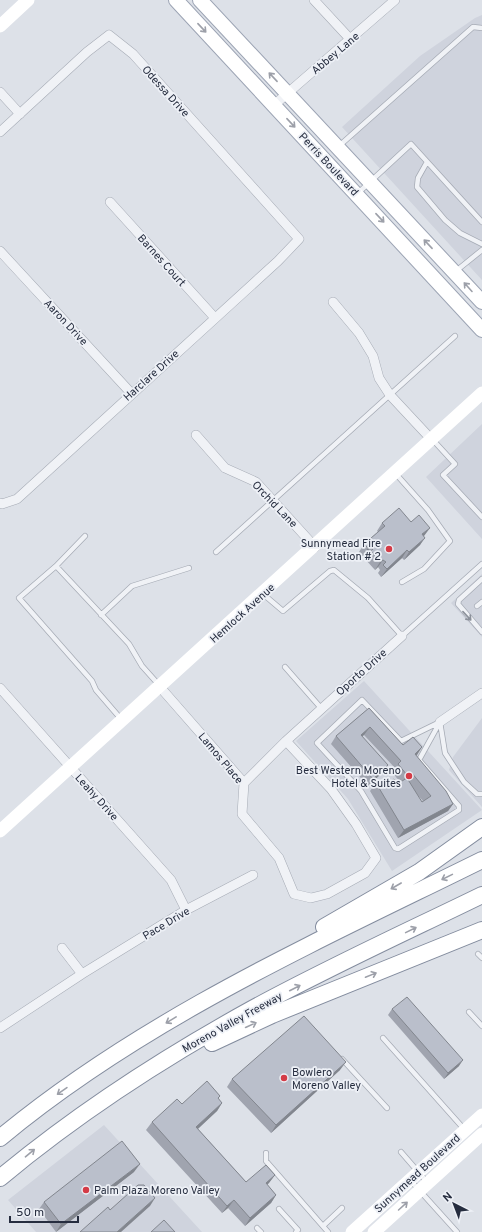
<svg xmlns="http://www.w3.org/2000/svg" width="482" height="1232" font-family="Overpass,sans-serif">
  <rect width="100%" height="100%" fill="#dde1e8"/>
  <!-- built -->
  <path fill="#cfd3dd" d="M482,15V280L342,127L420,56L475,18Z
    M482,424V539L426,477Z
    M482,574V637L451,603Z
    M364,681L482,810L392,871L348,799L296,741Z
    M482,718V807L449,770L453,757Z
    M104,1125L202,1232H36L8,1200Z"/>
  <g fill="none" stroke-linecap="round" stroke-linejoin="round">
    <!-- lane casing -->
    <g stroke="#a6abb5" stroke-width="6">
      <path id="lane" d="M339,146L473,27L482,28
        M427,162L418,178L417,187L445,220L460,233L482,244
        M357,194L411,144L482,222
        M456,271L482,250
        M433,440L455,464L443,475L482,517
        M396,474L428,510L450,541L424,569L402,582
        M216,552L455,336
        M56,566L85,536
        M482,579L459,600L458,604L482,632
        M263,594L283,611L330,571L334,570L368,598L402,636L482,564
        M477,606L482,602
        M101,615L132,586L189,568
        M285,667L321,708
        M362,700L401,741L440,722L419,760L459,806V810L398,849L395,848L361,791L317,743Z
        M121,719L96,690L92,681L19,598L56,566L129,644L142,666L159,685
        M440,722L445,753L464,782L477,794H482
        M478,954L482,958
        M469,1012L482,1026
        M383,1038L464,1129
        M342,1059L387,1108
        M401,1152L427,1182
        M266,1153V1161L328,1232
        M411,1181L457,1232
        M279,1209L298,1230L296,1232
        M323,1226L342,1208
        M257,1228L261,1232"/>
    </g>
    <!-- street casing -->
    <g stroke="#a6abb5" stroke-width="10">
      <path id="street" d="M314,0L351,40
        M0,92L20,114
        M274,105L395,0
        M0,132L87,52L109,35L133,54L299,239L278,261L17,499L2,504L0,503
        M110,202L215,318
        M0,251L131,393
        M333,302L359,333L373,356L379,378L390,395L431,439
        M196,435L225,468L256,482L315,547
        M160,687L244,783L242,814L279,858L294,894L311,898L327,894L365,873L376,858L356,824L331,789L286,741
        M0,688L171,880L186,910
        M440,722L482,693
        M244,783L286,741L402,636
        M62,948L82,974
        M0,1028L82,974L186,910L253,875"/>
    </g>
    <!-- primary casing -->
    <g stroke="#9ca4b4" stroke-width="16">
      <path id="primary" d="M176,0L482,330
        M200,0L482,302"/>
    </g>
    <!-- highway casing -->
    <g stroke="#848d9f" stroke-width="18">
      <path id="highway" d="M324,927L419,872L482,827
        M212,1043L272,1015L482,930
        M0,1138C143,1019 316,942 482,860
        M0,1178C78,1113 163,1058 252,1009C327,968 406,932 482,895"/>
    </g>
    <!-- lane -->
    <use href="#lane" stroke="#f0f2f6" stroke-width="4.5"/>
    <!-- street -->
    <use href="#street" stroke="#f0f2f6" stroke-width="9"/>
    <!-- secondary -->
    <path stroke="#fff" stroke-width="13" d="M0,26L28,0
      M0,831L482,393
      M352,1232L482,1115
      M374,1232L482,1134"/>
    <!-- primary -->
    <use href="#primary" stroke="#fff" stroke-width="14"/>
    <!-- highway -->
    <use href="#highway" stroke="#fff" stroke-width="16"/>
  </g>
  <!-- wall -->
  <path fill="#a0a4af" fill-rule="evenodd" d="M382,523L424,536L420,545L404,560L402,558L381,577L378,573L380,570L378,567L375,570L365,559L367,556L366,554L362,556L359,552L364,544L378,532L377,531Z
    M369,708L403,745L416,755L453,804L448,811L398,838L370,791L376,783L382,786L397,784L400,782L392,772L395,768L364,735L362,736L382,773L368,786L331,744L336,736ZM415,792L423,801L422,802Z
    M392,1009L459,1066L444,1079L388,1015Z
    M340,1070L271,1133L227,1087L232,1079Z
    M220,1096L218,1099L222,1103L217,1111L198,1129L246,1182L275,1175L267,1185L276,1195L271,1203L245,1226L228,1208L222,1213L146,1130L152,1122L182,1104Z
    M134,1172L56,1232L39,1209L44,1202Z"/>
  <!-- shaded-wall -->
  <path fill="#82868e" d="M430,528L424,536L416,542L422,534Z
    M425,538L420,545L404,560L409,552Z
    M371,546L366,554L362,556L368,548Z
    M407,550L402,558L381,577L387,569Z
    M383,560L378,567L375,570L380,562Z
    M370,727L364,735L355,742L361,735Z
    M422,747L417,755L409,762L415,754Z
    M388,765L382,773L368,786L373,779Z
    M411,772L405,780L402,783L407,775Z
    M453,804L448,811L398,838L404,830Z
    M463,1060L459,1066L444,1079L448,1073Z
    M346,1062L340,1070L271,1133L276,1125Z
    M222,1103L217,1111L191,1135L196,1127Z
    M140,1164L134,1172L56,1232L61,1224Z
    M275,1175L269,1183L260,1191L266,1183Z
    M276,1195L271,1203L245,1226L250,1218Z
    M155,1198L150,1206L121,1232H117Z
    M234,1200L228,1208L222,1213L227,1206Z"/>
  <!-- building -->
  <path fill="#babfcb" stroke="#82868e" d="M399,508L411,522L419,515L430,528L422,534L425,538L409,552L407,550L387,569L383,565L386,562L383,560L380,562L371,551L373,549L371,546L368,548L364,544L385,526L382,523Z
    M369,708L403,745L413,737L422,747L415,754L446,791L453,804L404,830L376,783L379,782L382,786L394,779L397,784L407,778L422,802L431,796L411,772L407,775L398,764L401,761L370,727L361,735L388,765L373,779L336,736Z
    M407,997L463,1060L448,1073L392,1009Z
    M304,1016L346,1062L276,1125L232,1079Z
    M207,1081L220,1096L218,1098L222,1103L196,1127L246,1182L266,1165L275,1175L266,1183L276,1195L250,1218L234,1200L227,1206L152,1122L177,1099L182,1104Z
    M122,1141L140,1164L61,1224L44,1202Z
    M138,1185H144L155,1198L117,1232H80L108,1207L110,1210Z
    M164,1220L175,1232H151Z"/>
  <!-- one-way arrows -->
  <defs><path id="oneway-shaft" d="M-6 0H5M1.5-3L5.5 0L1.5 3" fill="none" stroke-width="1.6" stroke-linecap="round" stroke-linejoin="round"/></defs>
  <g stroke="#9da0a9">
    <use href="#oneway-shaft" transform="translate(202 28) rotate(47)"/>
    <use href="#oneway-shaft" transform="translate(273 77) rotate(-133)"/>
    <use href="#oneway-shaft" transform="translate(291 123) rotate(47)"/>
    <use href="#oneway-shaft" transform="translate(380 218) rotate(47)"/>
    <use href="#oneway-shaft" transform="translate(428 244) rotate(-133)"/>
    <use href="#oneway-shaft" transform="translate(468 287) rotate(-132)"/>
    <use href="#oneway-shaft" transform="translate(447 877) rotate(154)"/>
    <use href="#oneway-shaft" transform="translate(396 886) rotate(150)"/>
    <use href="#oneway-shaft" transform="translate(411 930) rotate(-26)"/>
    <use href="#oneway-shaft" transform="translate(371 975) rotate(-22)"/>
    <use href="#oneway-shaft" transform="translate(295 988) rotate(-27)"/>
    <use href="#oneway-shaft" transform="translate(171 1020) rotate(149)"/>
    <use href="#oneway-shaft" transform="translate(251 1025) rotate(-25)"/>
    <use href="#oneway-shaft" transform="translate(62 1091) rotate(145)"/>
    <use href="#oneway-shaft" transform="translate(30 1153) rotate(-40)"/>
    <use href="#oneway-shaft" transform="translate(403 1206) rotate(-42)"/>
  </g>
  <use stroke="#8b909a" href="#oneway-shaft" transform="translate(467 616) rotate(47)"/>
  <!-- markers -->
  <g fill="#d43b46" stroke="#edf0f6" stroke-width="1.5">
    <circle cx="389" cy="549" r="4"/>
    <circle cx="409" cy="776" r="4"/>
    <circle cx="284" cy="1078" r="4"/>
    <circle cx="86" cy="1190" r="4"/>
  </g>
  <g text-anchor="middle" stroke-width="3.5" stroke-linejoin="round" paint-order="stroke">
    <!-- street labels -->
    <g font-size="11" fill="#262d3f" stroke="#edf0f6">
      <text transform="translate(335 53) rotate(-40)" y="4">Abbey Lane</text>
      <text transform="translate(166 91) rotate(48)" y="4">Odessa Drive</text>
      <text transform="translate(329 164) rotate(47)" y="4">Perris Boulevard</text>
      <text transform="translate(162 260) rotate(48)" y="4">Barnes Court</text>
      <text transform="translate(66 322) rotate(47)" y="4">Aaron Drive</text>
      <text transform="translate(151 375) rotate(-42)" y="4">Harclare Drive</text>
      <text transform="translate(275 504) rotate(46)" y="4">Orchid Lane</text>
      <text transform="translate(242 613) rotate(-42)" y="4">Hemlock Avenue</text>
      <text transform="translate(361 672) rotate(-42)" y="4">Oporto Drive</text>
      <text transform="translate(221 758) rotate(50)" y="4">Lamos Place</text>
      <text transform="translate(97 797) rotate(48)" y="4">Leahy Drive</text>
      <text transform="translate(166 923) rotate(-31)" y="4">Pace Drive</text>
      <text transform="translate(232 1022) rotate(-29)" y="4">Moreno Valley Freeway</text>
      <text transform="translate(417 1173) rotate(-42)" y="4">Sunnymead Boulevard</text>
    </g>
    <!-- poi labels -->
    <g font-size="11" fill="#262d3f" stroke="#edf0f6" text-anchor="end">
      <text x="381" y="547">Sunnymead Fire<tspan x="381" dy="13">Station # 2</tspan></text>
      <text x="401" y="774">Best Western Moreno<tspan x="401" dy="13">Hotel &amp; Suites</tspan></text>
      <text x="292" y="1076" text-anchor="start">Bowlero<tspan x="292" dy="13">Moreno Valley</tspan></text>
      <text x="94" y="1194" text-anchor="start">Palm Plaza Moreno Valley</text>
    </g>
  </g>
  <!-- north arrow -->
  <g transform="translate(454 1204) rotate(318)" stroke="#edf0f6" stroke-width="3" paint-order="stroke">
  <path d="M0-3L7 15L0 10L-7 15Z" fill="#262d3f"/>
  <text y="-6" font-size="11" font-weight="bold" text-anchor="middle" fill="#262d3f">N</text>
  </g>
  <!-- scale -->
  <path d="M10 1216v6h68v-6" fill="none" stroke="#262d3f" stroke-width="2"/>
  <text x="16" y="1216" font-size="12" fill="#262d3f" stroke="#edf0f6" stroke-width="3" paint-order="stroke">50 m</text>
</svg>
